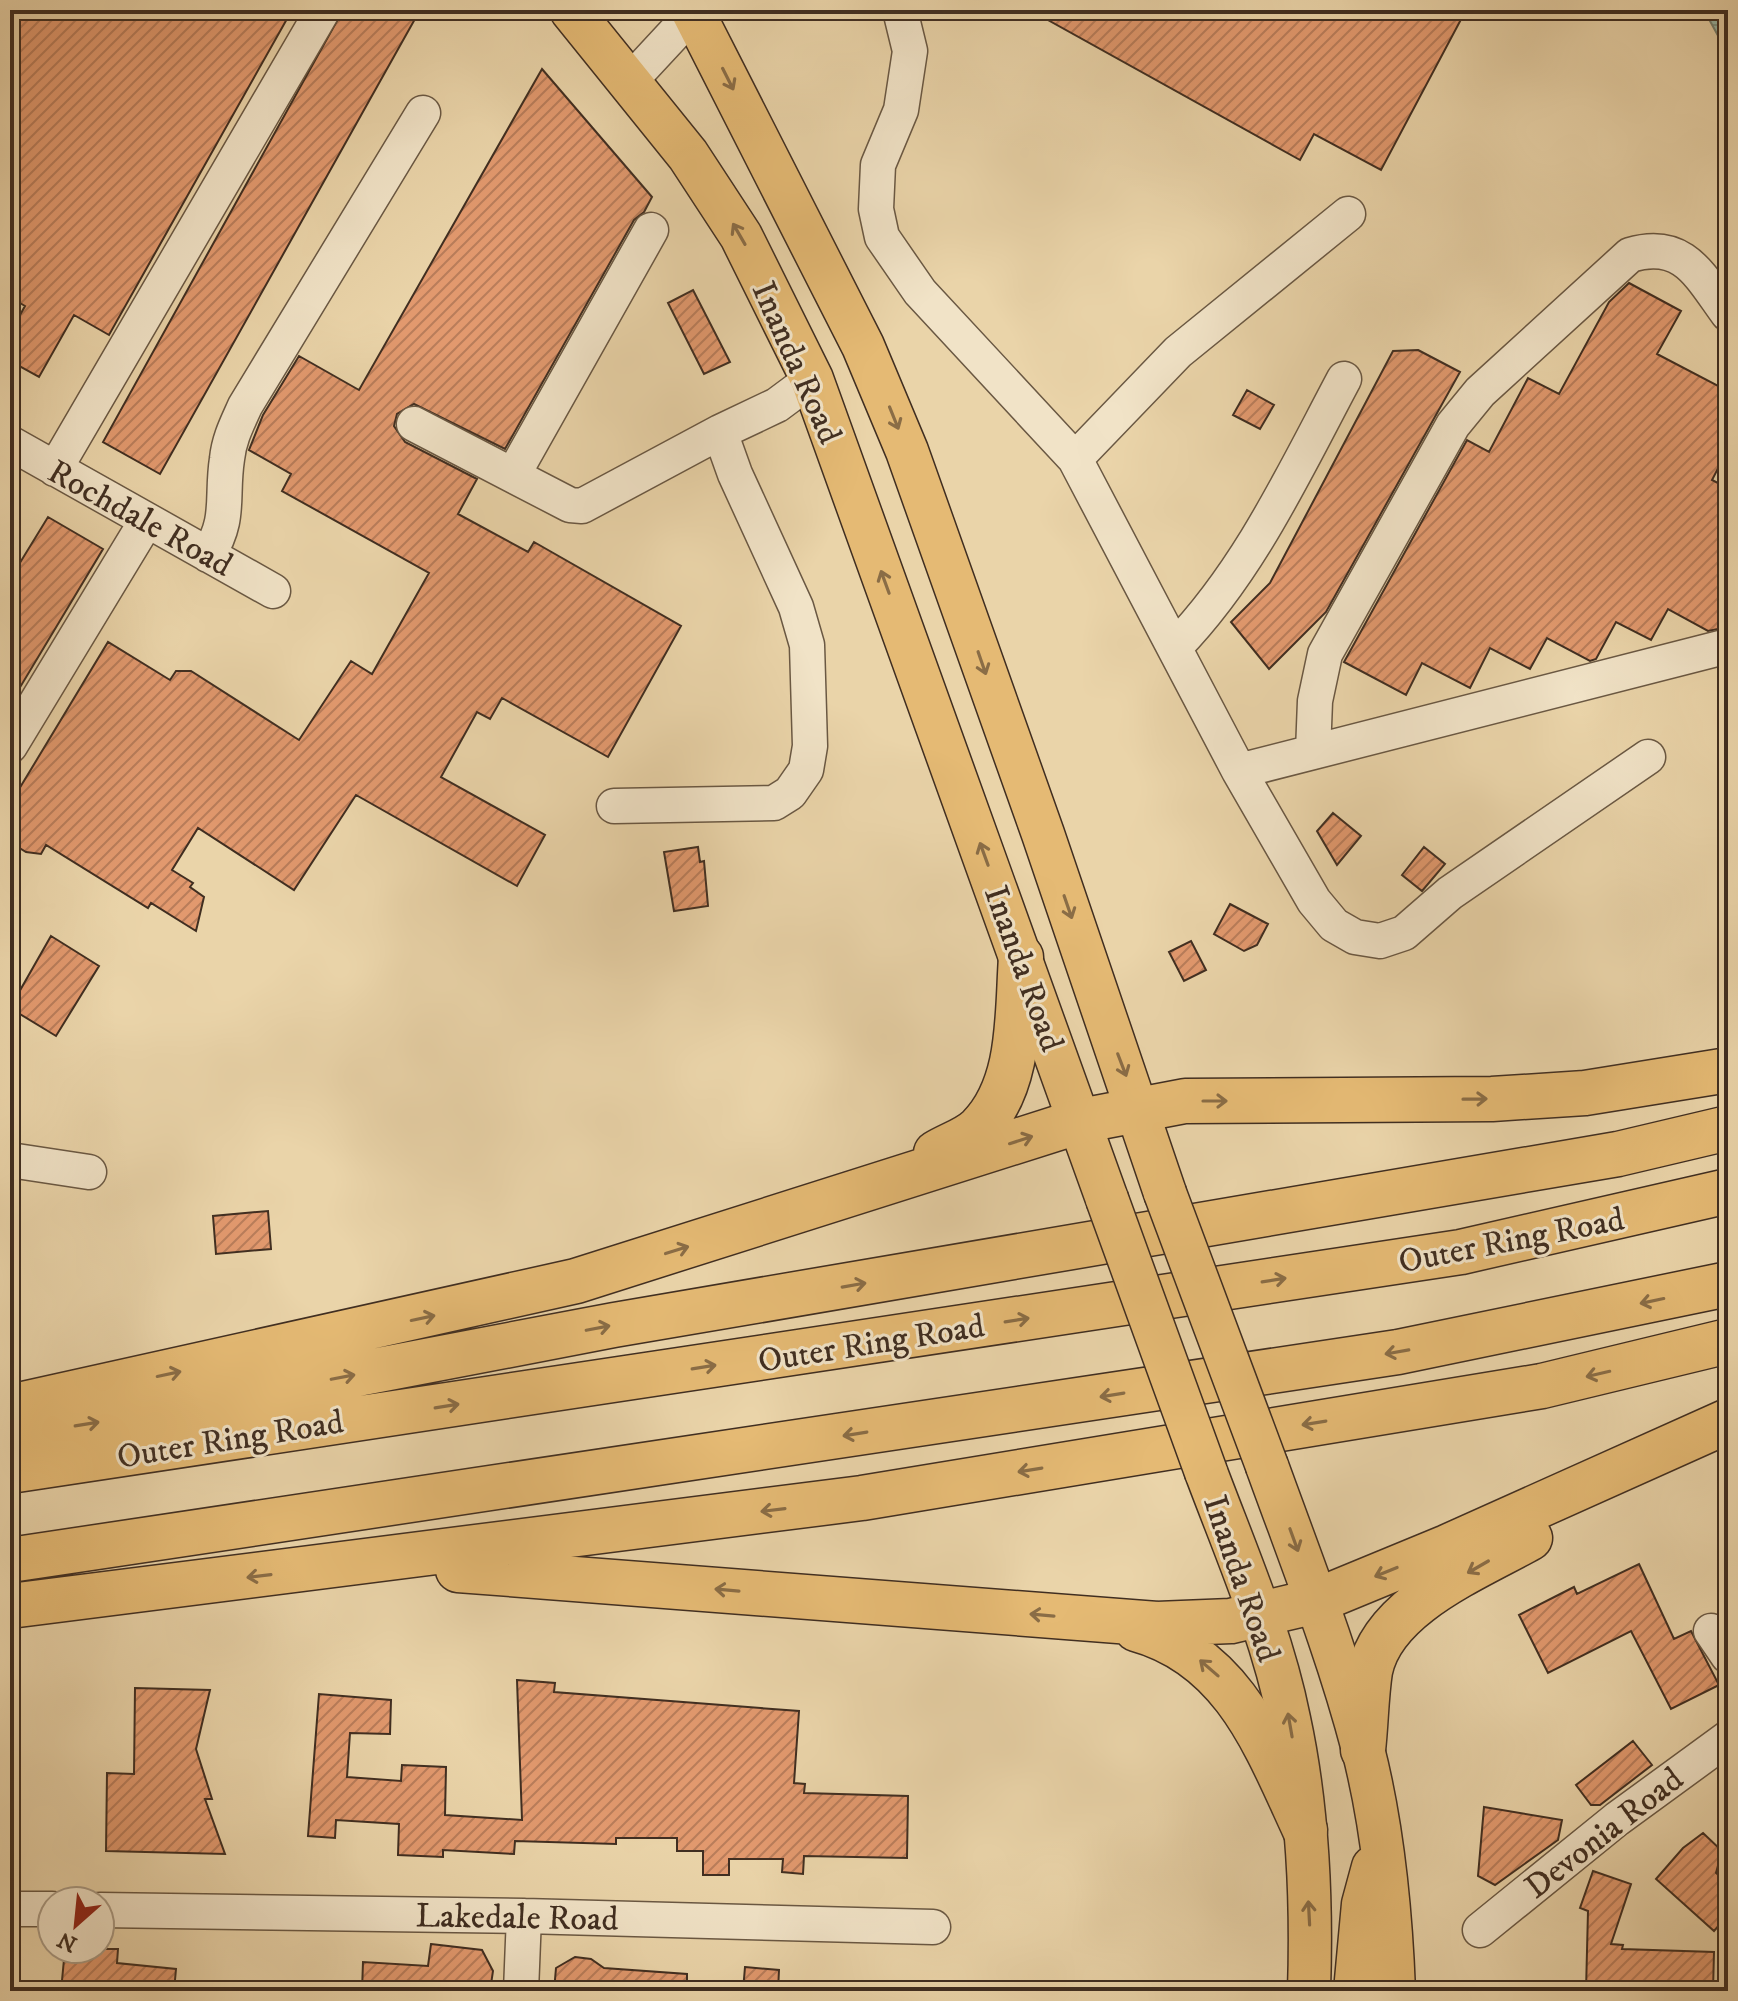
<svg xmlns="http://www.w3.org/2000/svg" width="1738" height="2001" font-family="'IM FELL DW Pica',serif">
  <defs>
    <pattern id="water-rules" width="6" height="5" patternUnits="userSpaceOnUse" patternTransform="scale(2)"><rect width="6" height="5" fill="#98b8a8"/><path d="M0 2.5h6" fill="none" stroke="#7d9688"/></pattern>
    <pattern id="building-hatch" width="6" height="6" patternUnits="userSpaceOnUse" patternTransform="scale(2)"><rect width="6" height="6" fill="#e2996e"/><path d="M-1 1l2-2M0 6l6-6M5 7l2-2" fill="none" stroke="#b97d5a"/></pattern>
  </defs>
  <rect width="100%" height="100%" fill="#ead4a9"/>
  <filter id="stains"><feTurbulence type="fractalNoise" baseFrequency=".0025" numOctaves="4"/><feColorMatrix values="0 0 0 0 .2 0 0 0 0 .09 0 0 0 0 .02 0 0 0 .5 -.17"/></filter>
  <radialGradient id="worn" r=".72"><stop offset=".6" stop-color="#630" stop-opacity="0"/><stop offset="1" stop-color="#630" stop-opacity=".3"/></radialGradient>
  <!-- water -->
  <path fill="url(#water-rules)" stroke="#758172" stroke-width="2" d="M1704,10H1728V54Z"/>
  <!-- building -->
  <path fill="url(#building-hatch)" stroke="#402e21" stroke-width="2" d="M10,10H292L109,335L74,315L39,377L10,361V333L25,306L10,297Z
    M420,10L160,474L103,442L343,10Z
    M1030,10H1466L1381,170L1314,134L1300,160Z
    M542,69L652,197L644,212L634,220L505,449L414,404L397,414L394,426L405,442L477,479L458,514L528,552L534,542L681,626L608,757L502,698L490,719L477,712L441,777L545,835L517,886L356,795L294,890L198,828L172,870L193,883L190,887L204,897L196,931L151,903L148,908L46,845L41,854L26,852L10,842V804L108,642L170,680L176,671H191L299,740L351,661L372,674L429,573L282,491L291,474L249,450L263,415L299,356L359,390Z
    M1629,283L1681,311L1657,354L1728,391V449L1712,480L1728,488V627L1708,631L1668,609L1651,640L1616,622L1596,659L1590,661L1547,638L1530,669L1490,648L1470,688L1422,663L1406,695L1344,662L1467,440L1489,452L1528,378L1559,394L1609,302Z
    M693,290L730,362L704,374L668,303Z
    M1418,350L1460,372L1326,612L1269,669L1231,622L1270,583L1393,351Z
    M1247,390L1274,405L1260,429L1233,415Z
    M48,517L103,549L10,704V579Z
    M1333,813L1361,836L1337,865L1317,831Z
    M698,847L700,862L704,861L708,906L674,911L664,852Z
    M1424,847L1445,864L1422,891L1402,875Z
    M1230,904L1268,924L1257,945L1244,951L1214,934Z
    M51,936L99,966L56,1036L10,1008Z
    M1191,941L1206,970L1184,981L1169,952Z
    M268,1211L271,1249L216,1254L213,1216Z
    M1639,1564L1674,1639L1691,1631L1719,1685L1671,1709L1631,1631L1548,1673L1519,1615L1574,1587L1577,1594Z
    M517,1680L555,1683L554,1692L799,1711L794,1783L805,1784L804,1793L908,1796L907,1858L804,1856L803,1874L782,1872L783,1859H729V1875H703V1851H677V1838H616V1844L515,1841L514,1854L443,1850V1857L398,1855L399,1824L336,1820L335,1838L308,1836L319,1694L391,1700L390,1734L350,1733L347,1777L401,1781L402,1765L446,1767L445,1815L522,1820Z
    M135,1688L210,1690L196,1749L212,1799H205L225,1854L106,1851L107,1773L134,1774Z
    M1633,1741L1652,1765L1600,1805H1591L1576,1785Z
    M1484,1807L1562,1820L1558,1840L1495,1885L1478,1876Z
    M1703,1833L1722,1851L1716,1873L1728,1883L1719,1896L1728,1904V1915L1714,1931L1656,1879L1683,1848Z
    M1593,1871L1631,1884L1611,1944L1623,1945L1622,1949L1714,1952L1713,1991H1586L1588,1911L1580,1908Z
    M431,1944L482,1950L493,1971L490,1991H362L363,1962L428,1966Z
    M65,1949H118L117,1963L176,1969L174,1991H61Z
    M575,1957L591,1959L604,1968L687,1974V1991H554L556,1968Z
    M745,1967L779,1970L778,1991H743Z"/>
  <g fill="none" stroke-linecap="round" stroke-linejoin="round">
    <!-- minor casing -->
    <g stroke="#6a5843" stroke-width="37">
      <path id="minor" d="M900,10L910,51L901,110L878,165L876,209L882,237L920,292L1075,459L1239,771L1728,646
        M630,81L696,10
        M414,424L570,505L582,506L720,432
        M10,443L273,591
        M1075,459L1178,352L1348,214
        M55,469L323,10
        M513,475L651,230
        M208,555C231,519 221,498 227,459C229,439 237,424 245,406L423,113
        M1175,647C1249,571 1295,471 1344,379
        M10,746L147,520
        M1313,752L1315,701L1325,654L1453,425L1480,392L1630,255C1684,239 1700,276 1728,314
        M1239,771L1314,901L1334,925L1355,937L1380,941L1404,933L1450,893L1648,757
        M614,806L774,803L790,793L806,770L810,746L807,645L796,607L735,474L720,432L777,405L812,379
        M10,1160L89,1172
        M1711,1631L1728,1656
        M10,1909H52
        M100,1910L524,1916L933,1927
        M1480,1930L1617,1819L1728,1738
        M521,1991L524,1916"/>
    </g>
    <!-- major casing -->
    <g stroke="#402e21" stroke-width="45">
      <path id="major" d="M571,10L688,155L741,236L812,379L1107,1199
        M692,10L863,346L907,451L1043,834L1165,1193
        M1267,1466C1301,1560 1338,1653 1363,1749C1383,1827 1391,1911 1394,1991
        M1206,1472C1236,1552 1272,1634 1289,1719C1308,1807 1312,1901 1309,1991
        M1355,1991L1363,1904L1373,1867"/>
    </g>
    <!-- highway casing -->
    <g stroke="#402e21" stroke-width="47">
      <path id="highway" d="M936,1153C949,1145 968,1139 979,1128C1022,1085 1017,1013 1021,957
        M10,1407L576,1281L1080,1121L1185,1101L1492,1099L1585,1093L1728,1070
        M10,1436L159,1412L614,1325L1618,1154L1728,1128
        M10,1471L1461,1252L1728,1191
        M10,1560L1398,1352L1728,1284
        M458,1570L1157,1624L1231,1621L1316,1601L1447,1547L1728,1421
        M10,1606L862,1498L1542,1386L1728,1341
        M1136,1629C1234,1656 1266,1746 1305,1830
        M1363,1750C1366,1724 1366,1697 1370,1671C1383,1605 1477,1568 1530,1538"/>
    </g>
    <!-- minor -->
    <use href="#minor" stroke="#f1e3c7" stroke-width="34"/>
    <!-- major -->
    <use href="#major" stroke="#e5ba74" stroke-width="42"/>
    <!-- highway -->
    <use href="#highway" stroke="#e5ba74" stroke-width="44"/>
    <!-- major-bridge casing -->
    <g stroke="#402e21" stroke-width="45" stroke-linecap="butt">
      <path id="major-bridge" d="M1165,1193L1267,1466
        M1107,1199L1206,1472"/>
    </g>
    <!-- major-bridge -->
    <use href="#major-bridge" stroke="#e5ba74" stroke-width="42"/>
  </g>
  <!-- one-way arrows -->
  <defs><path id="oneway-shaft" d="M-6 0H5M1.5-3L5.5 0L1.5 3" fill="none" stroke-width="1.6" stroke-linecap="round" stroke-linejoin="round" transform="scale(2)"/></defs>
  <g stroke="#8a6d46">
    <use href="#oneway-shaft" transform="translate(728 79) rotate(63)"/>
    <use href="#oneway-shaft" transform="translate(739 234) rotate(-120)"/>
    <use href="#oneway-shaft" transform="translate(894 418) rotate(68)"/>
    <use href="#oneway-shaft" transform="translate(885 582) rotate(-110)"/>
    <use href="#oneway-shaft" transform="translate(982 663) rotate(71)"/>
    <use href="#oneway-shaft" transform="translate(984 854) rotate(-110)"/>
    <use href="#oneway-shaft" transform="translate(1068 907) rotate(71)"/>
    <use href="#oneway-shaft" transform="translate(1122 1065) rotate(69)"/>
    <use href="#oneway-shaft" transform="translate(1475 1099) rotate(-1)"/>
    <use href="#oneway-shaft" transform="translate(1215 1101)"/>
    <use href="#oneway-shaft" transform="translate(1021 1140) rotate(-18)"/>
    <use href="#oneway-shaft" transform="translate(677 1250) rotate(-17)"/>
    <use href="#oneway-shaft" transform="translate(1274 1280) rotate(-9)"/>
    <use href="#oneway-shaft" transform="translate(854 1285) rotate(-10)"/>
    <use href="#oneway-shaft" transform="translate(1652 1301) rotate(168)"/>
    <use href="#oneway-shaft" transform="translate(423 1318) rotate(-12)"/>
    <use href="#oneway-shaft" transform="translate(1017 1320) rotate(-9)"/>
    <use href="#oneway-shaft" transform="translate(598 1328) rotate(-11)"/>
    <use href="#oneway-shaft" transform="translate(1397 1352) rotate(170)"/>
    <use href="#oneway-shaft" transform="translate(704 1367) rotate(-9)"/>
    <use href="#oneway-shaft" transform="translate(169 1374) rotate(-12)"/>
    <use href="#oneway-shaft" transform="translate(1598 1374) rotate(167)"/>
    <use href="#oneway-shaft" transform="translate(343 1377) rotate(-11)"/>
    <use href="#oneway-shaft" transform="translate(1112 1395) rotate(171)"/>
    <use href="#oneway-shaft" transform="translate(447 1406) rotate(-9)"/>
    <use href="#oneway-shaft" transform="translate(1314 1423) rotate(171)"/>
    <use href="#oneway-shaft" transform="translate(87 1424) rotate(-9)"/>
    <use href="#oneway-shaft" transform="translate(855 1434) rotate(171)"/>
    <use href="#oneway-shaft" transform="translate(1030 1470) rotate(171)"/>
    <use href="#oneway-shaft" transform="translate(773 1510) rotate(173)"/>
    <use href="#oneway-shaft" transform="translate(1294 1540) rotate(70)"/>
    <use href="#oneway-shaft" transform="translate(1478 1567) rotate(150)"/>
    <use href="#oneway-shaft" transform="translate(1386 1572) rotate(158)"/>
    <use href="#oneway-shaft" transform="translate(259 1576) rotate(173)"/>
    <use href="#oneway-shaft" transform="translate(727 1590) rotate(-175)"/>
    <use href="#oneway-shaft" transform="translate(1042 1615) rotate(-175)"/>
    <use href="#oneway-shaft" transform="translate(1209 1668) rotate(-139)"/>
    <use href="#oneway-shaft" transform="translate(1290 1725) rotate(-100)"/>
    <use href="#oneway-shaft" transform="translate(1309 1913) rotate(-93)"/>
  </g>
  <g text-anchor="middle" stroke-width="6" stroke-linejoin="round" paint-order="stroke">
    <!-- street labels -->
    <g font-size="34" fill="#402e21" stroke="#f1e3c7">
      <text transform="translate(798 362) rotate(66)" y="12">Inanda Road</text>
      <text transform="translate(141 517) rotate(29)" y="12">Rochdale Road</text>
      <text transform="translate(1025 968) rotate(70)" y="12">Inanda Road</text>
      <text transform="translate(1511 1239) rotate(-11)" y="12">Outer Ring Road</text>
      <text transform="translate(871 1342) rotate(-9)" y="12">Outer Ring Road</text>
      <text transform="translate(230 1438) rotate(-9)" y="12">Outer Ring Road</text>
      <text transform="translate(1243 1578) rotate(71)" y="12">Inanda Road</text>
      <text transform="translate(1603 1832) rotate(-38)" y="12">Devonia Road</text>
      <text transform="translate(517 1916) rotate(1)" y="12">Lakedale Road</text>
    </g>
  </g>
  <!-- margin -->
  <rect width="1738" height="2001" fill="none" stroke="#ead4a9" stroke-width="40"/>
  <rect x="12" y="12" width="1714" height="1977" fill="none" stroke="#402e21" stroke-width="4"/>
  <rect x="20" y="20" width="1698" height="1961" fill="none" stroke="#402e21" stroke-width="2"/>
  <!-- north arrow -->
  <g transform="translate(76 1925) rotate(207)"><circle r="38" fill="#f1e3c7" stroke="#aa9b85" stroke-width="2"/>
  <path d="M0-6L14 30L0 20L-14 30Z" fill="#8f2418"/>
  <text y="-12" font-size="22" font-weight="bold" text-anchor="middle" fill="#402e21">N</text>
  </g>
  <rect width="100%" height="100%" filter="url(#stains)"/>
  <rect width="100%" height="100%" fill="url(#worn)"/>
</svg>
